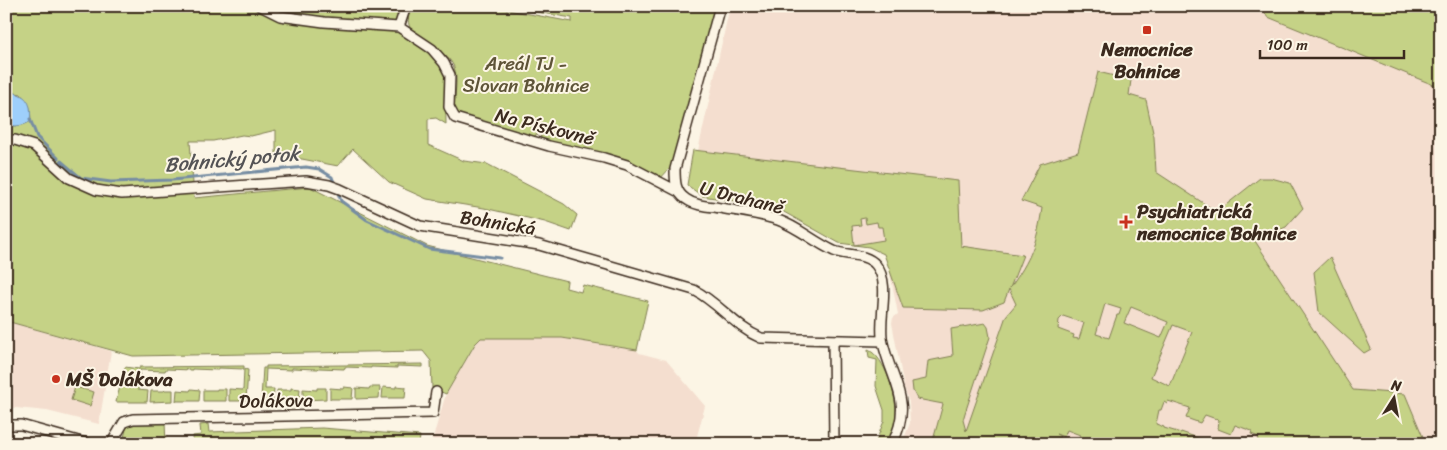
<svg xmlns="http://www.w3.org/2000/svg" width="1447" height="450" font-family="Sriracha,sans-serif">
  <rect width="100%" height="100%" fill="#fcf5e5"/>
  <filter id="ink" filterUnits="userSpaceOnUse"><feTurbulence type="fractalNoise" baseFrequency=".02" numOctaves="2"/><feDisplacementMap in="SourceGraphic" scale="10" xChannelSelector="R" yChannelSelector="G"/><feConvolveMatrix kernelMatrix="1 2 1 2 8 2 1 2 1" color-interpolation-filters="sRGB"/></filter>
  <g filter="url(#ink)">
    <!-- built -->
    <path fill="#f4decf" d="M730,6H1441V444H902L910,423L909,402L904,387L892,323L893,318L898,314L884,242L854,246L852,239L791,204L692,178Z
      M6,321L111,351L99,424L47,411L6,407Z
      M481,338H562L637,350L639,353L666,360L705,406L695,444H431L446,394L475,344Z"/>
    <!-- green -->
    <path fill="#c5d286" stroke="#807e52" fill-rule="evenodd" d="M6,6H403L400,16L394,23L400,32L429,50L445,70L446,124L436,118L428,119V145L464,161L487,164L564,204L577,215L571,231L545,222L484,208L427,199L389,182L353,149L338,166L276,154V130L251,136L242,135L213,141H190L194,198L310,187L427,246L567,281L566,288L581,292L583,285L648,301L637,350L562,338H481L475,344L446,394L432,388L431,361L423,351L133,356L6,321V125C15,127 24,126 31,120L30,108L21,94L6,91Z
      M411,6H487L572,22V18L501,6H715L671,167L657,182L611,159L540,140L541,135L536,134L535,138L461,117L455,110L454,106C455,94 458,78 454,67C447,49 413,40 409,25C407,19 410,12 411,6Z
      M1260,6H1441V88L1268,17Z
      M1098,72L1131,80L1129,95L1146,100L1154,137L1156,172L1217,212L1260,178H1271L1290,183L1303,208L1286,227L1255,241L1353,390L1405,394L1426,444H1256L1259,437L1251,434L1252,431L1235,425L1231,434L1218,429L1219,420L1205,415L1200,423L1186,418L1190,408L1168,401L1167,404L1164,402L1161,410H1159L1156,424L1164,427V428L1181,433V432L1215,444H1106L1104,441L1102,444L1091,443L1079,439L1080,435L1067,430L1064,437L1056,434L1060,436L1058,439L1061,440L1059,444H932L943,404L917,399L913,391L912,382L926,379L928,361L953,356L951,329L985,323L988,327L990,337L965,413L963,420L966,431L1006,316L1016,304L1009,289L1004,302L983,310L903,308L884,254L869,247L839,243L775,207L702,196L687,185L693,150L958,181L961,246L1023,255L1010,288C1031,259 1037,243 1042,208L1021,201L1040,164L1078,152ZM865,218L866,224L877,222L878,227H882L884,240L854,245L852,226L861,225L860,219ZM1105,304L1121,309L1119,315H1117L1109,338L1096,334ZM1131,307L1168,322L1161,338L1124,323ZM1063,316L1084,323L1079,339L1073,338L1074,335L1058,329L1059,320ZM1173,325L1192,332L1170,386L1151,377Z
      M1330,257L1371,349L1364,353L1319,312L1314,272Z
      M868,350C885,356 897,398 896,415C896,425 892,435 886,444H875L884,421V410L876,386L877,360L869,358Z
      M423,364V367L397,366V368L371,367V368L345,367L344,369L319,368L318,369L292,368V370L266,369L265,389H274L273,401H262L261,399L263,368H266V366Z
      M244,366V369L248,370L246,401H229V389L243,390L244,369L218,368V370L192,369V370L166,369L165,371L140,370L138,390L148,391L147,402H116L125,367L139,369L140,367Z
      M396,386L406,387L405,398H382L383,387L396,388Z
      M75,387L94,392L90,406L71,400Z
      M344,387L353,388L352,399H330V388L343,389Z
      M370,387H380L379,398L356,399V388L369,389Z
      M291,388L300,389L299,400H277V390H291Z
      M317,388H326V399L303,400V389L317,390Z
      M191,389L200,390L199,401H176L177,390L190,391Z
      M217,389H226V401H203V390H217Z
      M165,390H173V401L150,402L151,391H164Z
      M165,423L166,444H146L124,438L126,429L131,424Z
      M208,424L209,432L322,428L420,436L419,444H193V436L201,435L200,425Z"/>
    <!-- water -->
    <path fill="#9ecffb" stroke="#768da3" d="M6,91C17,93 27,95 30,107C31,112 30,116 31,121C24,126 15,127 6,125Z"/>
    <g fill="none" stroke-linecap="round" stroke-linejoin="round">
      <!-- stream -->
      <path stroke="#768da3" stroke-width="3" d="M30,119L37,137L58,158
        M61,161L81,178L111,182L172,180L306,167L319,169L332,177L341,201L367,220L429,249L500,258"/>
      <!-- minor casing -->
      <g stroke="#3b2a1e" stroke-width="12">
        <path id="minor" d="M260,6L280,16L324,22L399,27L432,49L444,63L450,75L449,107L455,118L549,146L604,158L627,165L677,191
          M720,6L675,169C675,181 675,192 686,199C694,205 705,206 715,207C735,211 758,213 778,220C798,227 814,242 834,251C847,256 866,253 876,265C892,285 877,320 883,343C892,383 914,401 892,444
          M399,27L406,6
          M6,140H15L34,146L69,178L96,190L122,194L306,181L329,185L340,189L420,226L539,245L694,290C719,303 735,327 761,338L882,341
          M833,340L834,444
          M6,425H21L89,444
          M111,444L124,422L133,419L433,413L436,392"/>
      </g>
      <!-- minor -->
      <use href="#minor" stroke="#fcf5e5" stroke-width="9"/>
    </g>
  </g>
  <!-- markers -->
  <g fill="#c8321e" stroke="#fcf5e5" stroke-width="2">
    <rect x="1142" y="25" width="10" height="10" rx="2.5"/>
    <path d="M1123.5 214.5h5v5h5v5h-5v5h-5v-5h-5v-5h5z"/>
    <circle cx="56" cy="379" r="5"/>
  </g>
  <g text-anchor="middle" stroke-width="4" stroke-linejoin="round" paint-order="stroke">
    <!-- poi labels -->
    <g font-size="19" font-weight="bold" fill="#3b2a1e" stroke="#fcf5e5" text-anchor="start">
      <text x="1147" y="56" text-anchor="middle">Nemocnice<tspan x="1147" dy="22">Bohnice</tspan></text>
      <text x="1137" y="218">Psychiatrická<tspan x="1137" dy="22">nemocnice Bohnice</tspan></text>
      <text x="66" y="386">MŠ Dolákova</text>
    </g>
    <!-- park labels -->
    <g font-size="19" fill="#5e5438" stroke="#fcf5e5">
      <text x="526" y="70">Areál TJ -<tspan x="526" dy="22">Slovan Bohnice</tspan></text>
    </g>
    <!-- street labels -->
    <g font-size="19" fill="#3b2a1e" stroke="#fcf5e5">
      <text transform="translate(545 126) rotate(14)" y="7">Na Pískovně</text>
      <text transform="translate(742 197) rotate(14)" y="7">U Drahaně</text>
      <text transform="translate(498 222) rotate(9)" y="7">Bohnická</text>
      <text transform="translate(276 400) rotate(-1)" y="7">Dolákova</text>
    </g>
    <!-- water labels -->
    <g font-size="20" font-style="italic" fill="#545355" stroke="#fcf5e5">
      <text transform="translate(232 159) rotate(-5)" y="7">Bohnický potok</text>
    </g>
  </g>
  <!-- margin -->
  <rect width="1447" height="450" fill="none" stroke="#fcf5e5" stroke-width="25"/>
  <rect x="12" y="12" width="1422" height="425" fill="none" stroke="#3b2a1e" stroke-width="2" filter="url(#ink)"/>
  <!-- north arrow -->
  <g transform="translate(1394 398) rotate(11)" stroke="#fcf5e5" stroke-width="4" paint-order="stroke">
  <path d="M0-4L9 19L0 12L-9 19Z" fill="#3b2a1e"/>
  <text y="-8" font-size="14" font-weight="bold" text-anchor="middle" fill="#3b2a1e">N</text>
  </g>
  <!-- scale -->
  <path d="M1260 50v8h144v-8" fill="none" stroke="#3b2a1e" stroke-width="2.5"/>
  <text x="1267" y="50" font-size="15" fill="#3b2a1e" stroke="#fcf5e5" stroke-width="4" paint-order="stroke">100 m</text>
</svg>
